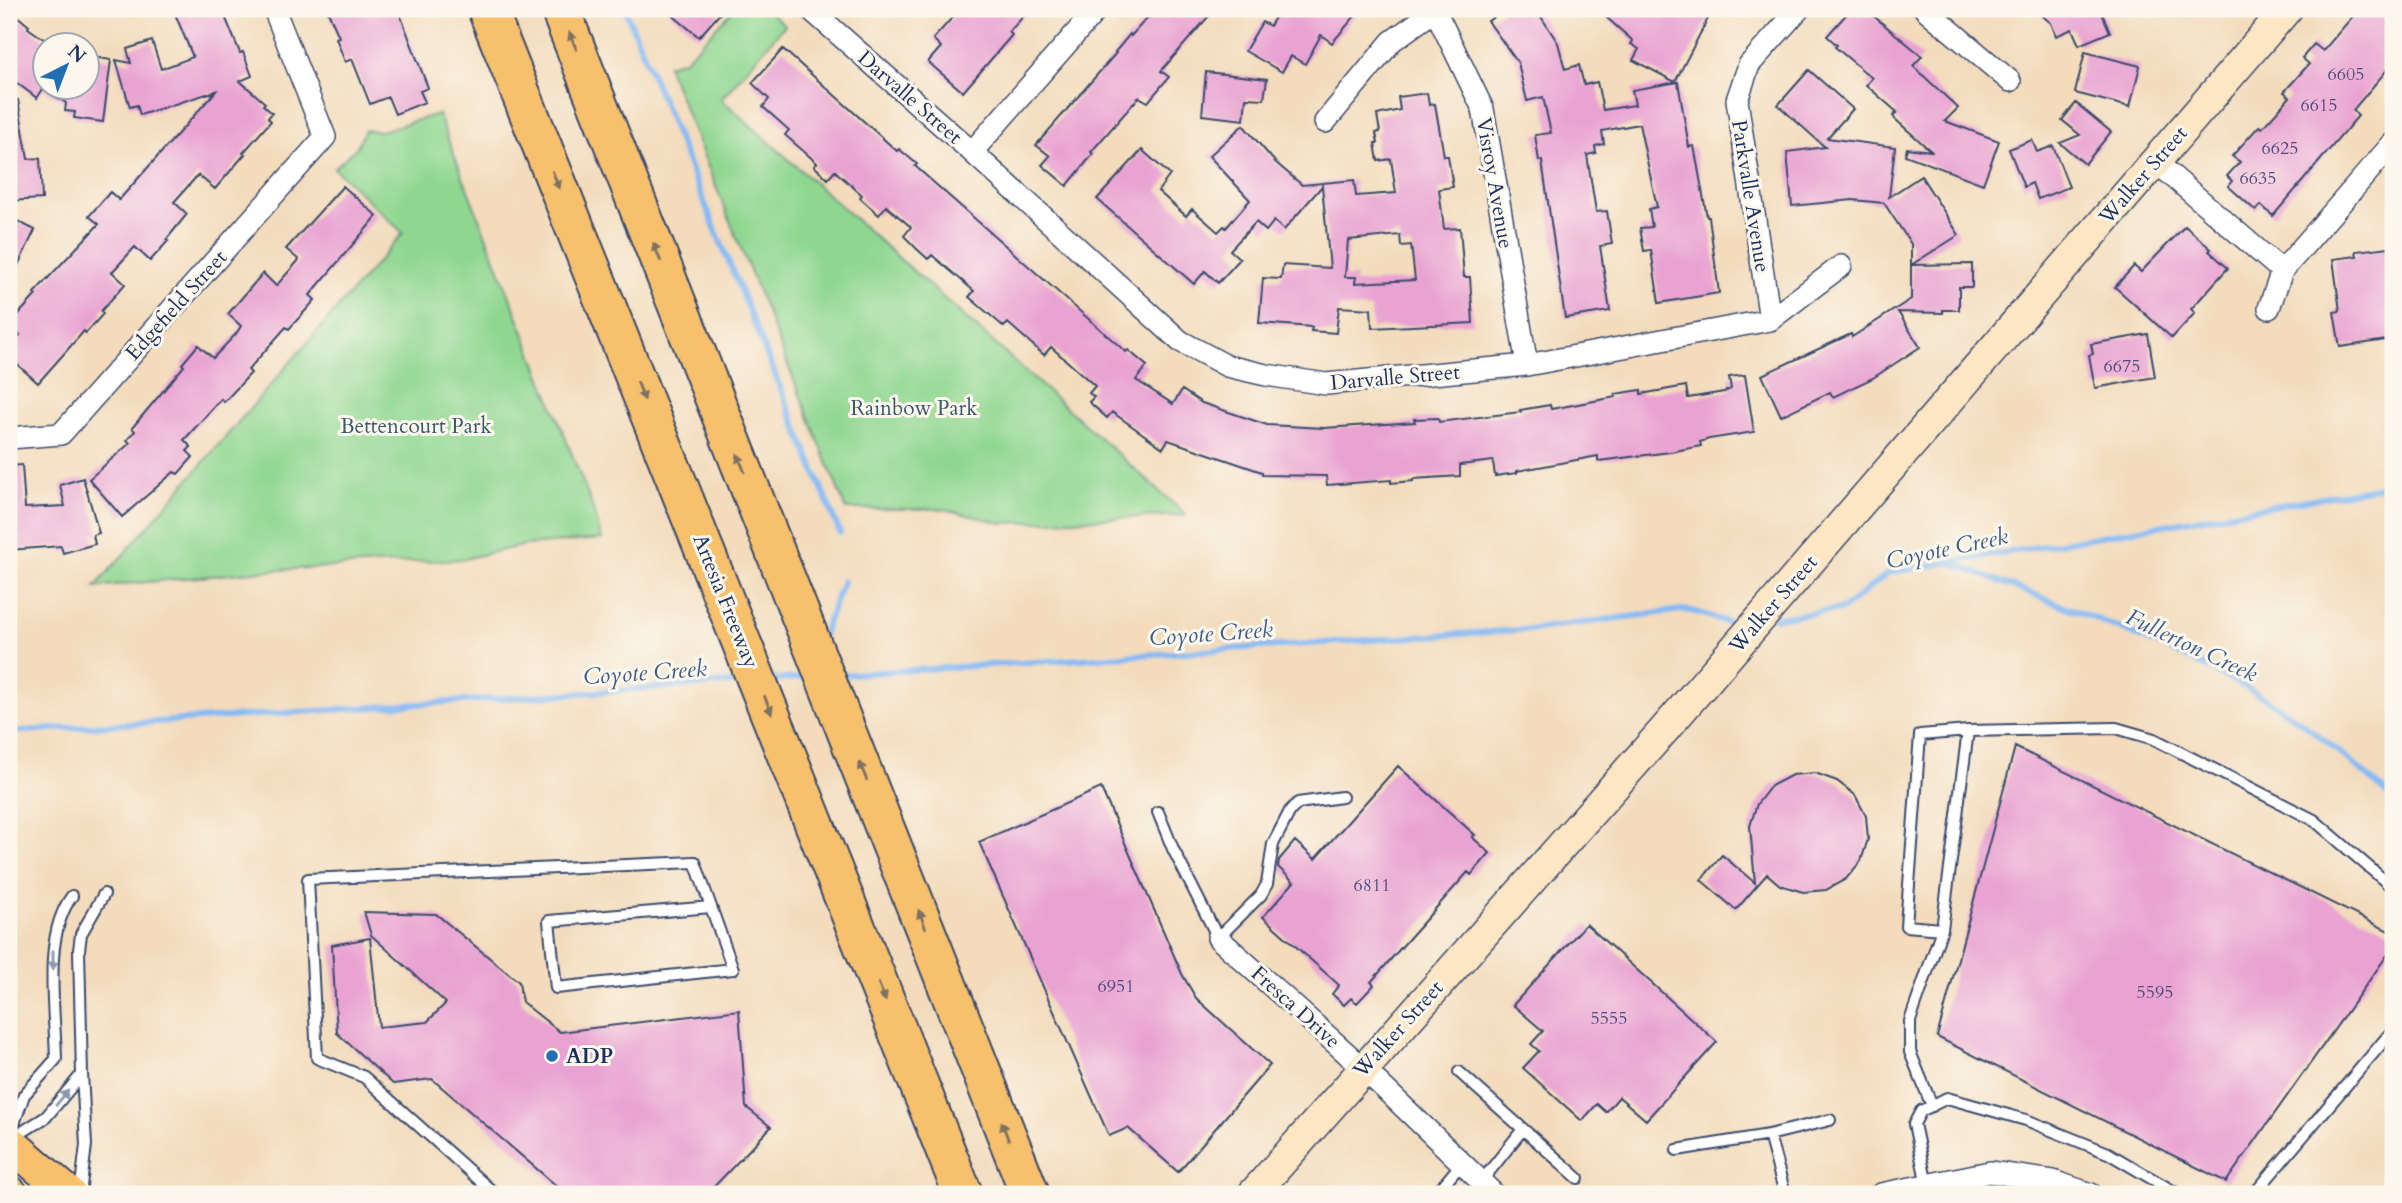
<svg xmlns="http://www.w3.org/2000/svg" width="2402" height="1203" font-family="Cardo,serif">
  <rect width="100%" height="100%" fill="#fbf7ec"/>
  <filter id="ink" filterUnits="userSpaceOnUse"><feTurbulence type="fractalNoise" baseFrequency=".0143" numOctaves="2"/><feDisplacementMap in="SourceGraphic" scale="14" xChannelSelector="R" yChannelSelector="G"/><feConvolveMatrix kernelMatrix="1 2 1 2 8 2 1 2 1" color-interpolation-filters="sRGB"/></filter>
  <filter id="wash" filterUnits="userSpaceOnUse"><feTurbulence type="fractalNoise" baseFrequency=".00686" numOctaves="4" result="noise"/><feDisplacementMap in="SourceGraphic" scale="28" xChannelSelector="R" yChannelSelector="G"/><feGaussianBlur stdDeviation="1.57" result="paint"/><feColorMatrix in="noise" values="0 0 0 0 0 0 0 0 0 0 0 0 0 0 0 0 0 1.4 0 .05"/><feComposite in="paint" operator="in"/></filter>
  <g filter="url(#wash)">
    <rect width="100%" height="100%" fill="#f3dbbc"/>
    <!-- green -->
    <path fill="#8fd791" stroke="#558378" stroke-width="2" d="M734,9H766L785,25L721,99L1186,515L1002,523L943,509H846L667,65L685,60Z
      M438,114L591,503L602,539L526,545L463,559L262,571L95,587L403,233L334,168L356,148L365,130L381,131Z"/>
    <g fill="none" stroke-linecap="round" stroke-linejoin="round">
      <!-- stream -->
      <path stroke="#85baf4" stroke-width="6" d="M625,9L840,533
        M1954,564C2061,606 2173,643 2272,703C2316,730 2355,765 2393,799
        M1775,618L1843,609L1888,573L2393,485
        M823,635L843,581
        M836,675L1535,629L1682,610C1704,610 1723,626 1744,623
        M770,680L812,677
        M9,732L742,682"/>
    </g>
    <g id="blocks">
      <!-- building -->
      <path fill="#e9a3d2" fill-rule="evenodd" d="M9,9L29,26L28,28L52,45L46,46L44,88H88V56L111,60L103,122L74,118L75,112L65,111L66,103L43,89L37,98L9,77Z
        M173,9H222L240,53L243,52L252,76L240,81L265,103L263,105L272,113L268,118L271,121L243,153L245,154L215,189L198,175L174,202L187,214L166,240L168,241L150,261L135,247L112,272L125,284L101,311L103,314L86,333L84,331L38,383L9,357V347L20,335L9,325L36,295L34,293L99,224L89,216L110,192L119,200L216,91L140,115L137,105L130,107L116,60L131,63L127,49L152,41L161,69L193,57Z
        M327,9H398L428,88L420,91L425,102L395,114L388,97L370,104L352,59L345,62L336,38L339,37Z
        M665,9H724L699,37Z
        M960,9H1030L1009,32L1012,35L963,92L928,62L941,47L933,39Z
        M1155,9H1215L1161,71L1169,77L1148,102L1139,97L1091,152L1093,154L1067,186L1042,165L1050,156L1036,145L1116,53L1115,52L1130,34L1131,36Z
        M1280,9H1361L1332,43L1321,35L1305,64L1291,56L1282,72L1245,51L1262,22L1270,26Z
        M1506,9H1536L1558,43L1565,69L1579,65L1584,85L1597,82L1603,110L1635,105L1632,90L1678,82L1689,147L1694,146L1707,217H1709L1719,293L1659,303L1651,250L1644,251L1640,228L1652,227L1649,209L1657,207L1639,124L1602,131L1604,144L1595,146L1596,153L1587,155L1596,212L1607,211L1612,244L1600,246L1610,311L1565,318L1542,161H1539L1535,135L1551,133L1543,97L1527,101L1518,63L1488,21Z
        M1597,9H1713L1675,82L1633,60L1639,49L1631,44L1633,41Z
        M1851,9H1865L1922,56L1913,66L1958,108L1945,121L1999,141L1983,184L1905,155L1907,148L1931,151L1895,119L1893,116L1897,112L1866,85L1872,78L1835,47L1837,45L1827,36Z
        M2034,9H2100L2110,32L2079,45L2072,29L2056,36L2051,23Z
        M2359,9H2393V63L2353,110L2358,116L2273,216L2261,205L2256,211L2228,186L2232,181L2227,176L2240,162L2232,156L2259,126L2262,128L2290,97L2284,92L2309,64L2302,58L2314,44L2323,51Z
        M783,49L897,151L899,149L917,164L915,166L1126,352L1128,350L1147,366L1136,380L1173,404L1182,390L1202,403L1267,425L1324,428L1415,422L1414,419L1438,418L1439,422L1521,412L1520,410L1550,405L1551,409L1616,397L1615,394L1641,390V394L1686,386L1688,398L1724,392L1731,389L1729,377L1745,375L1754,432L1709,439L1700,442L1701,446L1670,452L1598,461V456L1517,471V473L1495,476L1493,461L1460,465V476L1413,479V481L1391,483V480L1327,485L1326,476L1262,475V472L1168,440L1163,448L1112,412L1107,418L1089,402L1094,397L1089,393L1095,386L1051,347L1044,355L1008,323L1004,327L969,297L974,291L932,255L928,259L917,249L904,236L911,227L886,206L879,215L860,198L862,195L835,171L828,179L814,166L817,163L785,135L789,130L763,107L769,99L752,83Z
        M2085,52L2140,66L2130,107L2075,93Z
        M1809,70L1853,109L1827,138L1895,147L1889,197L1921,176L1959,235L1911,265V244L1884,203L1853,200L1792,206L1787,152L1825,147L1778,105Z
        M1206,72L1267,79L1264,99L1246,98L1244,120L1202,115Z
        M1427,93L1429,105L1435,104L1444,156H1448L1453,187L1439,189L1444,229L1460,228L1464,277H1470L1473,323L1372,328L1371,309L1339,307L1336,333L1311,331L1312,327L1259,323L1263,278L1281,279L1283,265L1330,268L1322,186L1284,230L1274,221L1266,231L1256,222L1230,250L1240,259L1218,283L1205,271L1194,284L1097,199L1142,150L1170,175L1158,191L1186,216L1192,209L1218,232L1224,226L1226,228L1250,200L1209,156L1243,125L1275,162L1302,185L1354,180L1356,196L1396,193L1391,159L1378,161L1375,143H1378L1376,133L1380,132L1377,115L1400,110L1398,97ZM1400,235L1401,246L1411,245L1415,280L1355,283L1356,277H1345L1348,240Z
        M9,100H18L28,159L40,158L42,199L9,201Z
        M2076,103L2111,132L2085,164L2060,143L2080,135L2062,120Z
        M2032,140L2037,152L2053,146L2069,187L2038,199L2032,183L2024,187L2009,149Z
        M343,186L377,216L310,295L315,300L289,329L286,327L248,370L251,373L224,402L221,399L184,440L191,447L187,451L193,457L178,474L174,472L122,517L89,479L130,443L127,440L135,431L132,428L184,366L182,364L198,345L213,358L236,334L241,326L228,314L263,273L276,286L299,260L286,249Z
        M9,217L35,230L9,284Z
        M2185,226L2211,249L2209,251L2228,268L2191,309L2195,313L2172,338L2115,287L2134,266L2141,272Z
        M2389,247L2390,258H2393V339L2340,347L2334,312L2340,311L2333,259L2357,256L2356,251Z
        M1972,264V287H1959V310H1943V313L1898,312L1920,347L1873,378L1833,397L1830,392L1781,416L1762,375L1851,334L1852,337L1911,299V265Z
        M2148,334L2155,377L2095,388L2089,355L2093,354L2091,344Z
        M22,465L25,508L65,506L60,485L83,478L99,533L93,535L95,544L63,553L61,546L9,550V466Z
        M2015,747L2393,933V947L2226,1182L1937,1037Z
        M1398,766L1475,835L1472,837L1490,853L1471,875L1468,872L1412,935L1371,982L1374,985L1357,1003L1351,998L1344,1005L1332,994L1339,985L1263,917L1294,882L1278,867L1279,860L1295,841L1315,859Z
        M1815,773L1837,781L1855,795L1866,816L1868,839L1861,861L1846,879L1826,890L1803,892L1780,885L1767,874L1736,910L1701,880L1722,855L1755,883L1750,826L1757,804L1771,786L1792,775Z
        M1101,788L1182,974L1196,998L1270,1065L1178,1172L1128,1128L1109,1136L979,842Z
        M364,912L436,914L519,982L522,1002L560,1032L739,1010L746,1107L771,1127L707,1194H566L432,1079L393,1084L337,1033L332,945L370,938L379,1027L427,1022L446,1003L371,935Z
        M1586,924L1717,1042L1646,1120L1619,1097L1606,1112L1597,1104L1582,1121L1523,1068L1539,1051L1531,1044L1543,1031L1513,1005Z"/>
    </g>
  </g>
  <g filter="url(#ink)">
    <use href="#blocks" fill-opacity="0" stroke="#3b496c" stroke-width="2"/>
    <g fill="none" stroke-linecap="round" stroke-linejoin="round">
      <!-- service casing -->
      <g stroke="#3b496c" stroke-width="14">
        <path id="service" d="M1968,731L2116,728L2154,739L2314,820L2393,888
          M1158,812L1173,849L1218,938L1261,895L1267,884L1273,844L1290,811L1298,803L1342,797
          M1459,1072L1523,1129
          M1932,1106L1910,1052V1021L1942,929L1968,731L1920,735L1906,926L1942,929
          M1769,1135L1830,1120
          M9,1138L24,1095L56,1059C55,1010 42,936 72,896
          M11,1139L46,1117L82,1074L79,950L81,934L104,894
          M1677,1150L1769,1135L1785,1194
          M1481,1182L1523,1129L1578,1178
          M1927,1185L1914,1124L1921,1111L1947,1098L2026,1120L2108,1153L2178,1194
          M80,1194L86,1145L82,1074
          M495,1194L364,1077L317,1058L308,879L695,862L733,969L556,988L549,921L711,907
          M1436,1194L1461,1164
          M2254,1194L2393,1030"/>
      </g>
      <!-- minor casing -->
      <g stroke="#3b496c" stroke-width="24">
        <path id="minor" d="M810,9L972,152L1180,341L1227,366L1266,375L1326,384L1527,365L1770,320L1841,266
          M1925,9L2010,81
          M1435,10L1483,109L1527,365
          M1325,122L1392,41L1437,9
          M972,152L1097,9
          M2155,161L2282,271
          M2269,308L2282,271L2393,143
          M1770,320L1737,100L1749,65L1799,9
          M9,438L61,434L325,137L274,9
          M1218,938L1363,1068L1494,1194
          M1881,1194L1990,1172L2053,1181L2091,1194"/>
      </g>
      <!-- secondary casing -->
      <g stroke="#3b496c" stroke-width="33">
        <path id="secondary" d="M1253,1194L1665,729L2287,9"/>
      </g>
      <!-- primary casing -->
      <g stroke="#3b496c" stroke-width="37">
        <path id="primary" d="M9,1142L69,1194
          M9,1192L11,1194"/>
      </g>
      <!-- motorway casing -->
      <g stroke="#3b496c" stroke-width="42">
        <path id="motorway" d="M487,9L963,1194
          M560,9L1030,1194"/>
      </g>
      <!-- service -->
      <use href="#service" stroke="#fff" stroke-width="10"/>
      <!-- minor -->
      <use href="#minor" stroke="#fff" stroke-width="21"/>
      <!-- secondary -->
      <use href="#secondary" stroke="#fce6c4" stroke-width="30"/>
      <!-- primary -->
      <use href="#primary" stroke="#f7c06c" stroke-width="33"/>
      <!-- motorway -->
      <use href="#motorway" stroke="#f7c06c" stroke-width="38"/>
    </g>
    <!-- one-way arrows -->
    <defs><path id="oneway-solid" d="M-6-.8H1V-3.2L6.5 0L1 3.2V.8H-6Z" transform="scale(1.75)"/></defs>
    <g fill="#7e7064">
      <use href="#oneway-solid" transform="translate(573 41) rotate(-112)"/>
      <use href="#oneway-solid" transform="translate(556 180) rotate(68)"/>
      <use href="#oneway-solid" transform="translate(657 252) rotate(-112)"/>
      <use href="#oneway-solid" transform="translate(641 391) rotate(68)"/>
      <use href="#oneway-solid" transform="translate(741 463) rotate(-112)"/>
      <use href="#oneway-solid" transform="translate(768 705) rotate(68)"/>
      <use href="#oneway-solid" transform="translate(863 771) rotate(-112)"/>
      <use href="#oneway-solid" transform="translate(922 919) rotate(-111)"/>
      <use href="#oneway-solid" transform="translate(882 992) rotate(68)"/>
      <use href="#oneway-solid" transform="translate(1005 1131) rotate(-111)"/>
    </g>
    <g fill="#8d97ae">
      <use href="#oneway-solid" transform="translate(53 960) rotate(90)"/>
      <use href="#oneway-solid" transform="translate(62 1098) rotate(-50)"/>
    </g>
  </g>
  <!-- markers -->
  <circle fill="#1f6fb2" stroke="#fbf7ec" stroke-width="2.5" cx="552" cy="1056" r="7"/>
  <g text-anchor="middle" stroke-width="6" stroke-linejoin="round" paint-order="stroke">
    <!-- number labels -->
    <g font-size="18" fill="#4e4c7b">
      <text x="2346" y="80">6605</text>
      <text x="2319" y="111">6615</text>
      <text x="2280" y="154">6625</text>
      <text x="2258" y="184">6635</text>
      <text x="2122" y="372">6675</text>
      <text x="1372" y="891">6811</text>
      <text x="1116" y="992">6951</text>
      <text x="2155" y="998">5595</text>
      <text x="1609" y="1024">5555</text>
    </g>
    <!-- street labels -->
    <g font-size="21" fill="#1b2f5e" stroke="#fbf7ec">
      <text transform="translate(910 97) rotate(41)" y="7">Darvalle Street</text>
      <text transform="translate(2143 175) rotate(-49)" y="7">Walker Street</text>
      <text transform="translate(1495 183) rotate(80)" y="7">Visroy Avenue</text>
      <text transform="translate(1751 196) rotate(81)" y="7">Parkvalle Avenue</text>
      <text transform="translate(176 305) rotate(-48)" y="7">Edgefield Street</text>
      <text transform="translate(1395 377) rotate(-5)" y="7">Darvalle Street</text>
      <text transform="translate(726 601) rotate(68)" y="7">Artesia Freeway</text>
      <text transform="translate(1773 604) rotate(-49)" y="7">Walker Street</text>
      <text transform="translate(1296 1007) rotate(42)" y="7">Fresca Drive</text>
      <text transform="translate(1398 1029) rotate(-48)" y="7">Walker Street</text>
    </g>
    <!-- park labels -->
    <g font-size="21" fill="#38596b" stroke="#fbf7ec">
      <text x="914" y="415">Rainbow Park</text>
      <text x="416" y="433">Bettencourt Park</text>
    </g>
    <!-- poi labels -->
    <g font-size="21" font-weight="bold" fill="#1b2f5e" stroke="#fbf7ec" text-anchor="start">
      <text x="566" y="1063">ADP</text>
    </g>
    <!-- water labels -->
    <g font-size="23" font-style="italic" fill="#3b598b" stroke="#fbf7ec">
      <text transform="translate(1947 548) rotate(-12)" y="8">Coyote Creek</text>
      <text transform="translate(1211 633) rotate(-4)" y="8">Coyote Creek</text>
      <text transform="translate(2192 645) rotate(25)" y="8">Fullerton Creek</text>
      <text transform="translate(645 672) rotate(-4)" y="8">Coyote Creek</text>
    </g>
  </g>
  <!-- margin -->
  <rect width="2402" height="1203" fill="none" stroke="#fbf7ec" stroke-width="35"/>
  <!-- north arrow -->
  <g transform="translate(66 66) rotate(42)"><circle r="33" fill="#fbf7ec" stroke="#a1a7b3" stroke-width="2"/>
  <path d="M0-5L12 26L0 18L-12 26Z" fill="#1f6fb2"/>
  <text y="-10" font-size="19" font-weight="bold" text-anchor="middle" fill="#1b2f5e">N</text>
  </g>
</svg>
